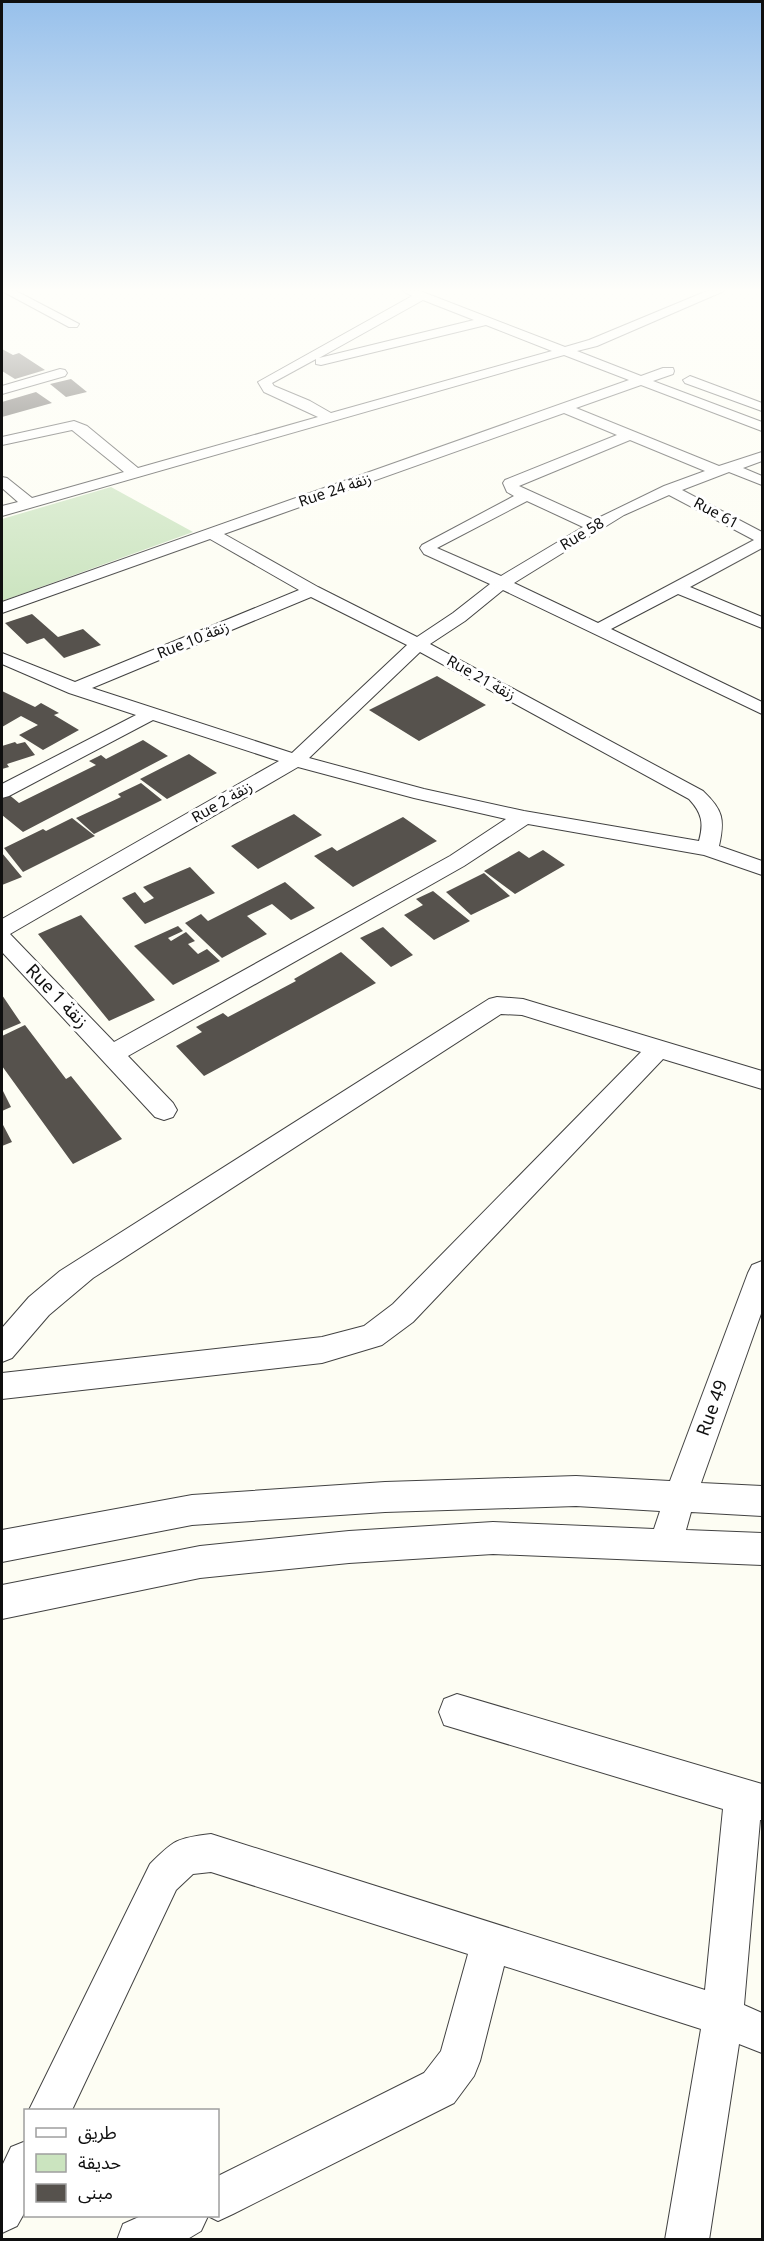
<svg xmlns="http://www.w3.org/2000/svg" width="764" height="2241" font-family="Georgia,'Noto Sans Arabic',serif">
  <rect width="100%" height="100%" fill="#fdfdf3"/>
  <!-- green -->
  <path fill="#cbe4bf" d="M111,487L193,532L2,601V519Z"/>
  <!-- building -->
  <path fill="#56524d" d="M2,349L13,355L19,353L45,370L15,379L2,371Z
    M71,379L87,392L66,397L50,384Z
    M36,392L52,403L2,417V402Z
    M32,614L58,637L83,629L101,645L64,658L44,638L27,644L5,623Z
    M437,676L486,705L419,741L369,710Z
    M2,691L35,707L41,703L59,713L54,715L79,730L43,750L19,735L38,725L21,716L2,727Z
    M143,740L168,756L23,832L2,815V796L7,793L19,803L96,765L89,761L101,755L106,759Z
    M15,742L17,744L25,742L35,755L7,764L9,767L2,769V746Z
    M189,754L217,773L167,799L140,779Z
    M141,783L162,800L94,834L76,818L121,797L118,794Z
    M294,814L322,835L258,869L231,846Z
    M403,817L437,841L353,887L314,856L332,847L337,851Z
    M72,818L95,836L23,872L4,848L43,829L46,831Z
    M543,850L565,865L515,894L484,871L519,851L529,858Z
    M2,853L22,877L2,885Z
    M190,867L215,893L145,924L122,898L135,892L144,903L154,898L143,887Z
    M484,873L510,896L471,915L446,892Z
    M285,882L315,908L291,920L272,904L247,916L267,934L222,958L185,923L201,914L208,921Z
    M433,891L470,921L434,940L404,915L423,905L416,899Z
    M81,915L155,1000L109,1021L38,934Z
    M178,926L183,931L168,938L171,941L186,932L195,941L188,944L198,954L207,949L220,961L173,985L134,946Z
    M383,927L413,955L391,967L360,938Z
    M341,952L376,983L204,1076L176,1046L202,1032L196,1027L223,1013L228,1017L296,981L294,979Z
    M2,995L21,1023L2,1031Z
    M25,1025L66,1079L71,1076L122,1139L73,1164L2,1066V1036Z
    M2,1089L11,1107L2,1111Z
    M2,1123L12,1142L2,1146Z"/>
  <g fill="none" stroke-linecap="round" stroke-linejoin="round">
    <!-- minor casing -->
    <g stroke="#424242" stroke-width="2">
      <path id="minor" d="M2,291H16L79,324L77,327H69Z
        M403,291H420L565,347L589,340L707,291H724L597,346L577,351L641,376L663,368H673L674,371L673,374L653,381L762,422V431L641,385L576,408L719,466L762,452V461L743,468L762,476V485L729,472L682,490L762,532V548L690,587L762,617V628L678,594L611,629L762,702V714L503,590L465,621L430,644L703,791C723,810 725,819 719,846L762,861V875L704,855L528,824L464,866L128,1056L173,1103L177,1110L173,1117L164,1120L155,1117L2,952V919L279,761L153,720L9,796L2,798V784L136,715L69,693L2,664V653L75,682L299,590L210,539L2,613V602L629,380L564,355L2,516V506L18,502L2,488V477L7,478L32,498L124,472L72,430L2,445V437L74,421L87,426L138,468L318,417L264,392L258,382L412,296ZM423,300L474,320L319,358ZM486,325L552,351L331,413L310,401L274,386L272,383L316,359V364L321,365ZM564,413L617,435L505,480L503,483L507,492L514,496L422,545L420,548L424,554L490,584L453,613L417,637L318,587L224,534ZM630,440L705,471L664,486L594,520L519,486ZM669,495L754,540L598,623L514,583L624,515ZM527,501L583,527L501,576L437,548ZM311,597L407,645L292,753L92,688ZM420,652L689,799C702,813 704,823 699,841L524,811L424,789L309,758ZM298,767L414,798L506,819L450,856L114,1042L10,934Z
        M60,369L65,370L67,373L65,376L2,394V386Z
        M690,376L762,403V411L685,383L683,380Z
        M497,997L523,999L762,1071V1089L663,1059L413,1322L382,1345L322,1363L2,1399V1373L322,1337L364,1326L393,1304L641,1052L522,1015L501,1014L93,1278L49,1315L12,1358L2,1362V1328L29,1297L60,1271L489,999Z
        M762,1261V1311L701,1483L762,1486V1516L691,1512L686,1530L762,1533V1565L493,1554L349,1563L200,1578L2,1619V1585L200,1546L349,1531L493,1522L654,1529L660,1511L576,1506L385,1512L192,1525L2,1562V1530L192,1495L385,1482L576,1476L670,1481L748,1273L752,1265Z
        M457,1694L762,1784V1820H760L744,2005L762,2013V2053L739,2044L709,2240H665L701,2029L504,1966L480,2061L474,2076L454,2103L233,2214L218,2221L208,2216L201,2231L186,2240H117L123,2224L141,2216H218V2176L424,2073L441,2051L468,1954L211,1872L193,1874L176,1890L72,2110H29L150,1864C174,1840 177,1838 211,1834L705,1990L723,1809L444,1725L439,1712L444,1699Z
        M26,2141V2210L17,2226L2,2233V2166L11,2147Z"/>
    </g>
    <!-- minor -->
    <use href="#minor" fill="#fff" fill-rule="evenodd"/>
  </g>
  <!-- sky -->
  <linearGradient id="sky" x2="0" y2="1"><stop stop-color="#97c0eb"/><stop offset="0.48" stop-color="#fefefa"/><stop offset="1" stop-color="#fefefa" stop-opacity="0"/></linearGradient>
  <rect width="764" height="605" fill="url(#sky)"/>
  <g text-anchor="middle" stroke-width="6" stroke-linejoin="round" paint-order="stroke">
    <!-- far-street labels -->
    <g font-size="15" fill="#0f0f0f" stroke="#fff">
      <text transform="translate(335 490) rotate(-19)" y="5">Rue 24 زنقة</text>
      <text transform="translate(716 513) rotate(28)" y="5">Rue 61</text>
      <text transform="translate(582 534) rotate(-31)" y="5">Rue 58</text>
      <text transform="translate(193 640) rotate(-22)" y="5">Rue 10 زنقة</text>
      <text transform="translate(481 678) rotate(29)" y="5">Rue 21 زنقة</text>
      <text transform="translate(222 802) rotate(-30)" y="5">Rue 2 زنقة</text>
    </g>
    <!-- street labels -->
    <g font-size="18" fill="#0f0f0f" stroke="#fff">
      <text transform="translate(57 996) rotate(46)" y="6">Rue 1 زنقة</text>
      <text transform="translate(712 1408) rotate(-70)" y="6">Rue 49</text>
    </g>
  </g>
  <!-- border -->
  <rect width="764" height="2241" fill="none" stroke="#0f0f0f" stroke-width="6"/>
  <!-- legend -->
  <rect x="24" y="2109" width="195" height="108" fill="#ffffff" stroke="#9f9f9f" stroke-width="1.5"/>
  <rect x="36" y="2128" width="30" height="9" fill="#ffffff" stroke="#9f9f9f" stroke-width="1.5"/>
  <text x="78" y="2139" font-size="18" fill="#0f0f0f">طريق</text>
  <rect x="36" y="2154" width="30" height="18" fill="#cbe4bf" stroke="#9f9f9f" stroke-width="1.5"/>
  <text x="78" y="2169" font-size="18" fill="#0f0f0f">حديقة</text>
  <rect x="36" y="2184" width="30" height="18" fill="#56524d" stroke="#9f9f9f" stroke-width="1.5"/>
  <text x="78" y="2199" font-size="18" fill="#0f0f0f">مبنى</text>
</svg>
